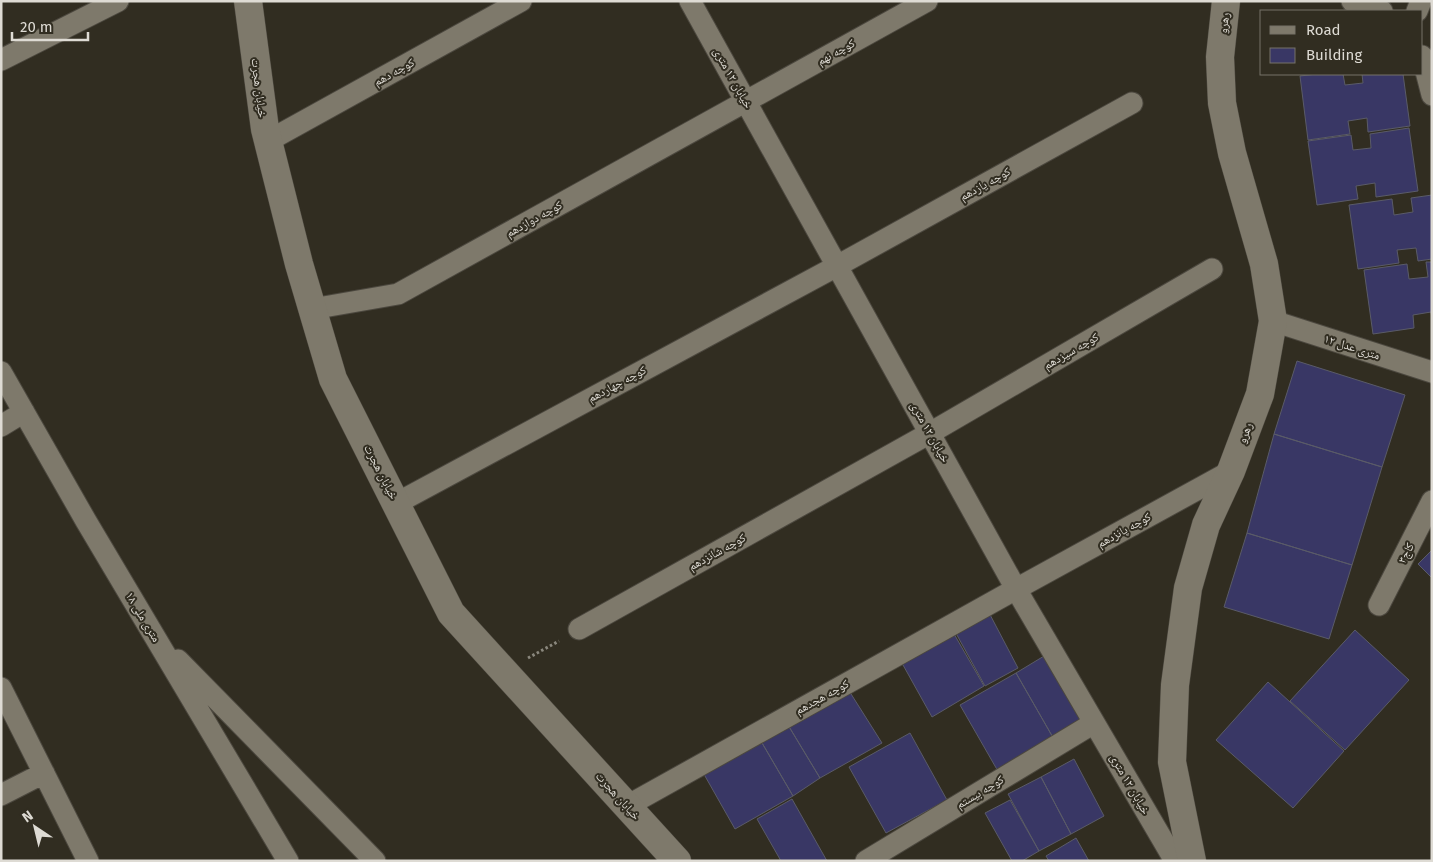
<svg xmlns="http://www.w3.org/2000/svg" width="1433" height="862" font-family="'Fira Sans','Noto Naskh Arabic',sans-serif">
  <rect width="100%" height="100%" fill="#312d21"/>
  <!-- building -->
  <path fill="#393765" stroke="#5a5b68" d="M1317,74H1343L1345,85L1363,83L1362,74H1403L1410,126L1368,132L1367,118L1348,121L1350,134L1308,140L1300,76Z
    M1409,128L1418,191L1376,197L1375,183L1356,186L1358,199L1317,205L1308,141L1351,135L1353,150L1371,148L1370,134Z
    M1432,195V259L1418,261L1416,248L1397,250L1399,263L1358,269L1349,205L1392,199L1394,215L1413,212L1411,198Z
    M1426,262H1432V318L1431,312L1413,315L1414,328L1373,334L1364,270L1407,264L1409,279L1428,277Z
    M1297,361L1405,395L1382,467L1274,434Z
    M1274,434L1382,467L1352,565L1247,533Z
    M1247,533L1352,565L1329,639L1224,607Z
    M1432,550V578L1418,564Z
    M986,607L1018,668L985,686L952,626Z
    M950,627L984,686L932,717L898,656Z
    M1355,630L1409,680L1345,750L1290,701Z
    M1049,653L1088,722L1055,741L1016,673Z
    M1016,673L1055,741L999,773L960,705Z
    M1268,682L1344,751L1293,808L1216,740Z
    M846,686L882,743L820,778L785,720Z
    M785,720L820,778L793,796L758,736Z
    M910,733L947,800L886,833L849,767Z
    M758,736L793,796L735,829L701,769Z
    M1074,759L1104,816L1071,834L1041,777Z
    M1041,777L1071,834L1039,851L1008,794Z
    M792,799L827,861H781L757,819Z
    M1010,800L1039,851L1022,861H1012L985,813Z
    M1076,838L1089,861H1049L1046,856Z"/>
  <g fill="none" stroke-linecap="round" stroke-linejoin="round">
    <!-- street casing -->
    <g stroke="#4c483f" stroke-width="23">
      <path id="street" d="M690,1L1016,589L1175,861
        M1352,1L1382,11
        M1417,11L1421,1
        M1422,56L1432,95
        M1,60L118,1
        M268,141L521,1
        M312,309L398,294L927,1
        M1273,321L1432,372
        M1,372L86,521L288,861
        M1,426L24,412
        M397,503L837,266L1132,103
        M1379,605L1432,501
        M579,629L930,433L1212,269
        M178,660L375,861
        M1,688L88,861
        M1,795L44,773
        M627,806L1016,589L1231,471
        M866,861L1094,723"/>
    </g>
    <!-- secondary casing -->
    <g stroke="#4c483f" stroke-width="29">
      <path id="secondary" d="M248,1L265,129L299,264L333,379L451,613L677,861
        M1192,861L1172,762L1175,685L1188,588L1206,525L1231,471L1260,394L1273,321L1264,264L1232,153L1222,103L1220,57L1226,1"/>
    </g>
    <!-- path -->
    <path stroke="#8a877d" stroke-width="3" stroke-dasharray="2.5 2.5" stroke-linecap="butt" d="M528,658L559,641"/>
    <!-- street -->
    <use href="#street" stroke="#7e796b" stroke-width="21"/>
    <!-- secondary -->
    <use href="#secondary" stroke="#7e796b" stroke-width="28"/>
  </g>
  <g text-anchor="middle" stroke-width="4" stroke-linejoin="round" paint-order="stroke">
    <!-- street labels -->
    <g font-size="12" fill="#dedbd4" stroke="#312d21">
      <text transform="translate(1224 23) rotate(-83)" y="4">رهرو</text>
      <text transform="translate(836 52) rotate(-29)" y="4">کوچه نهم</text>
      <text transform="translate(394 72) rotate(-29)" y="4">کوچه دهم</text>
      <text transform="translate(733 78) rotate(61)" y="4">خیابان ۱۲ متری</text>
      <text transform="translate(259 88) rotate(83)" y="4">خیابان هجرت</text>
      <text transform="translate(985 184) rotate(-29)" y="4">کوچه یازدهم</text>
      <text transform="translate(534 219) rotate(-29)" y="4">کوچه دوازدهم</text>
      <text transform="translate(1352 347) rotate(18)" y="4">۱۲ متری عدل</text>
      <text transform="translate(1071 351) rotate(-30)" y="4">کوچه سیزدهم</text>
      <text transform="translate(617 384) rotate(-28)" y="4">کوچه چهاردهم</text>
      <text transform="translate(930 432) rotate(61)" y="4">خیابان ۱۲ متری</text>
      <text transform="translate(1245 433) rotate(-69)" y="4">رهرو</text>
      <text transform="translate(381 472) rotate(63)" y="4">خیابان هجرت</text>
      <text transform="translate(1124 530) rotate(-29)" y="4">کوچه پانزدهم</text>
      <text transform="translate(717 552) rotate(-29)" y="4">کوچه شانزدهم</text>
      <text transform="translate(1406 553) rotate(-63)" y="4">کاج۳</text>
      <text transform="translate(143 617) rotate(59)" y="4">۱۸ متری ملی</text>
      <text transform="translate(822 697) rotate(-29)" y="4">کوچه هجدهم</text>
      <text transform="translate(1130 784) rotate(60)" y="4">خیابان ۱۲ متری</text>
      <text transform="translate(980 792) rotate(-31)" y="4">کوچه بیستم</text>
      <text transform="translate(618 796) rotate(48)" y="4">خیابان هجرت</text>
    </g>
  </g>
  <!-- border -->
  <rect width="1433" height="862" fill="none" stroke="#dedbd4" stroke-width="5"/>
  <!-- legend -->
  <rect x="1260" y="10" width="162" height="65" fill="#312d21" stroke="#767369"/>
  <rect x="1270" y="26" width="25" height="8" fill="#7e796b" stroke="#767369"/>
  <text x="1306" y="35" font-size="15" fill="#dedbd4">Road</text>
  <rect x="1270" y="48" width="25" height="15" fill="#393765" stroke="#767369"/>
  <text x="1306" y="60" font-size="15" fill="#dedbd4">Building</text>
  <!-- north arrow -->
  <g transform="translate(35 827) rotate(325)" stroke="#312d21" stroke-width="4" paint-order="stroke">
  <path d="M0-4L9 19L0 12L-9 19Z" fill="#dedbd4"/>
  <text y="-8" font-size="14" font-weight="bold" text-anchor="middle" fill="#dedbd4">N</text>
  </g>
  <!-- scale -->
  <path d="M12 32v8h76v-8" fill="none" stroke="#dedbd4" stroke-width="2.5"/>
  <text x="20" y="32" font-size="15" fill="#dedbd4" stroke="#312d21" stroke-width="4" paint-order="stroke">20 m</text>
</svg>
